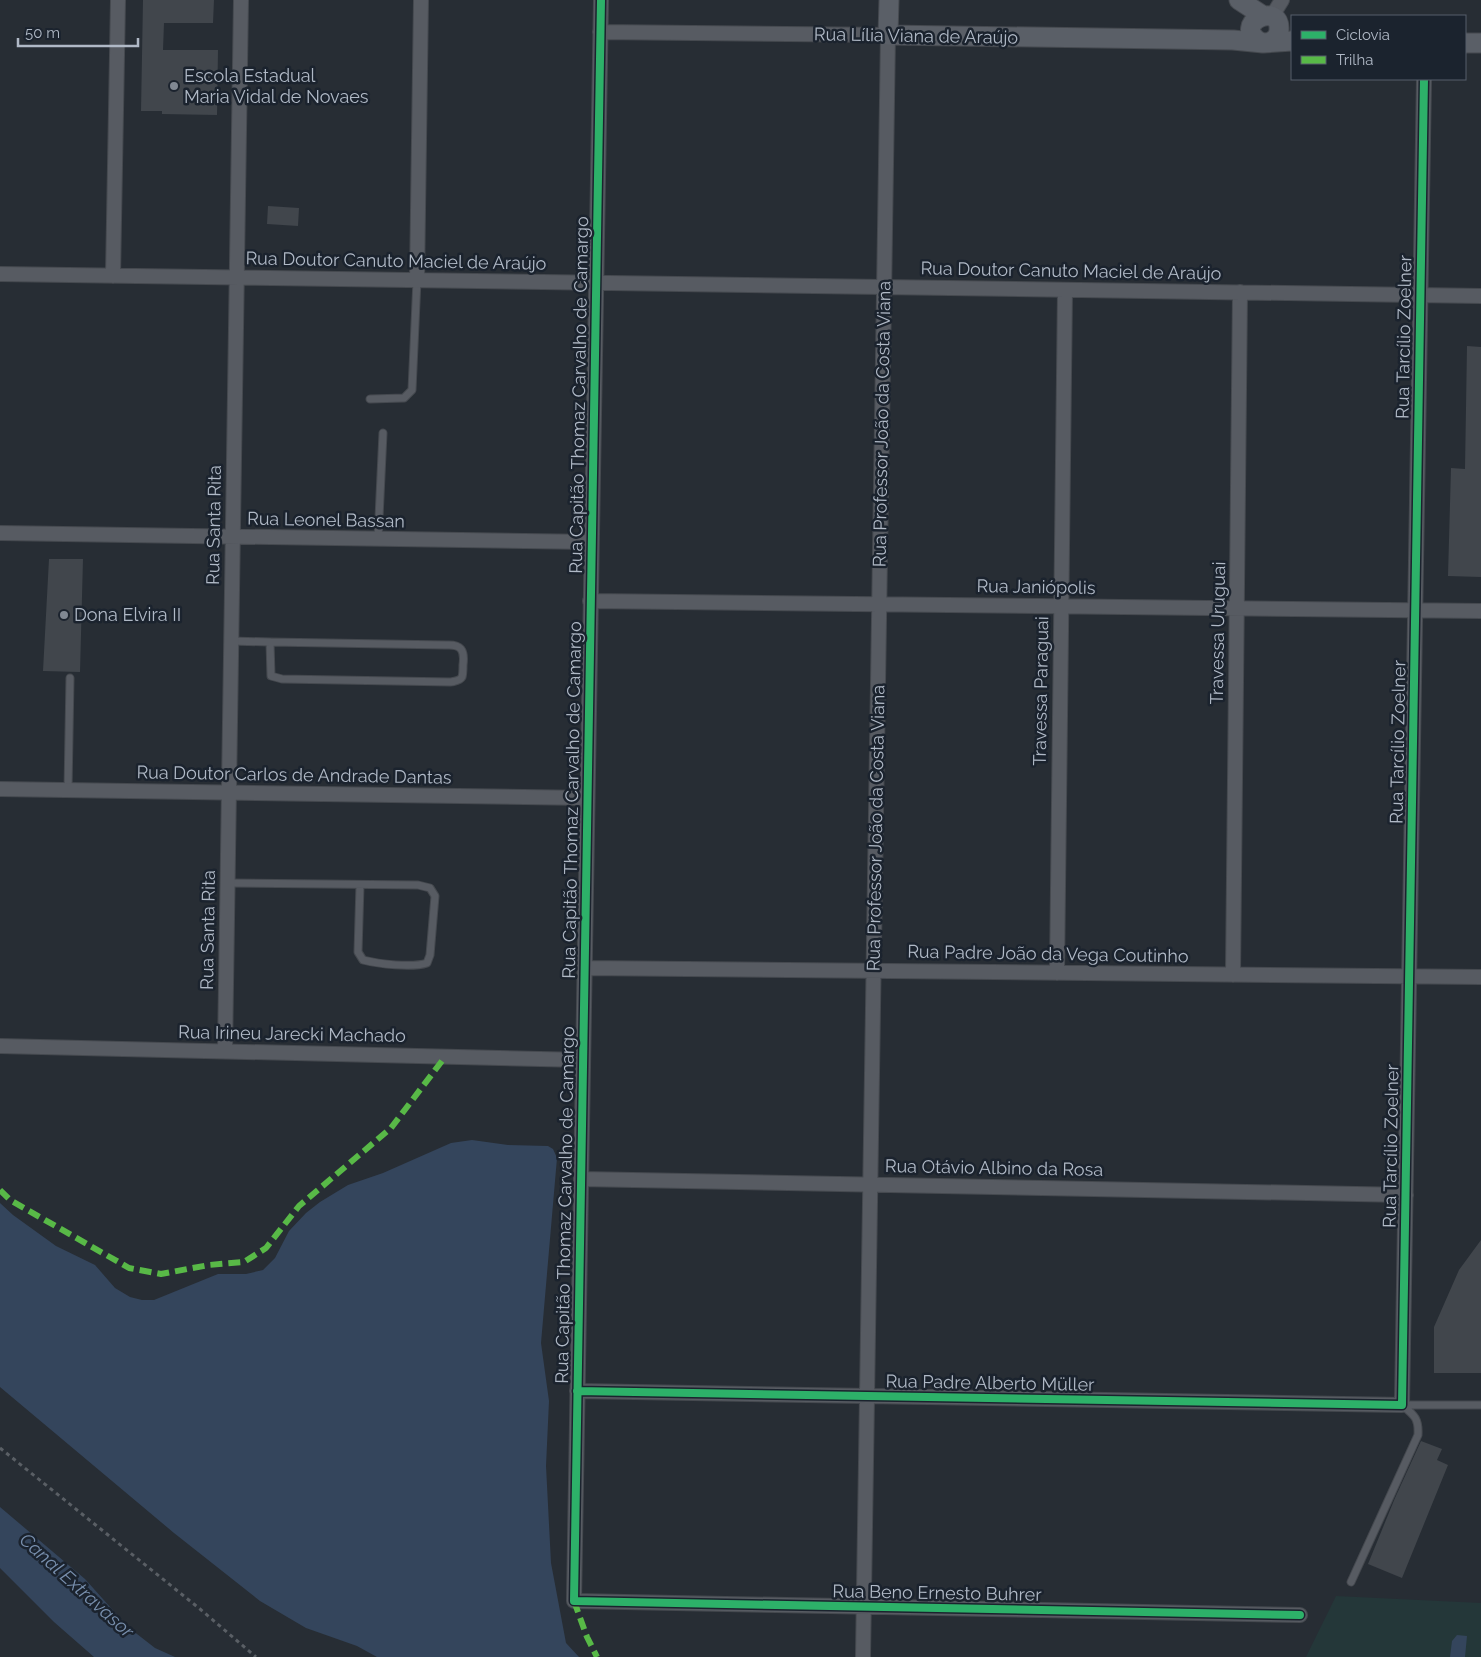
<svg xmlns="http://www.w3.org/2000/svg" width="1481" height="1657" font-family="Raleway,sans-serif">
  <rect width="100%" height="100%" fill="#272d34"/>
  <!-- green -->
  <path fill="#243739" d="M1336,1596L1481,1603V1657H1306Z"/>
  <!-- water -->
  <path fill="#34455c" d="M472,1140L508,1145L548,1146L553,1149L557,1158L541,1343L549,1401L546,1466L551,1563L566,1643L579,1657H377L357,1646L306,1628L260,1601L174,1533L0,1387V1203L13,1215L56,1246L95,1265L115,1288L130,1297L142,1300H154L218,1274H246L263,1270L275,1258L289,1231L306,1213L320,1202L348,1185L383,1173L451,1143Z
    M0,1507L85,1579L128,1627L155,1648L175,1657H94L54,1622L0,1568Z
    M1457,1635L1467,1636L1465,1657H1450L1452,1641Z"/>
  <!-- building -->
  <path fill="#41464c" d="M143,0H214L213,23H164L163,50H218L217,115L162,114V111H141Z
    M268,206L299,208L298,226L267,224Z
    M1467,346L1481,347V577L1448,576L1451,468L1465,469Z
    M49,559H83L80,672L43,671Z
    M1481,1240V1373H1434V1327L1459,1270Z
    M1421,1441L1442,1449L1437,1460L1448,1465L1402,1578L1368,1564L1395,1498Z"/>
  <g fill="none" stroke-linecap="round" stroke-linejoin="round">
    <!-- lane casing -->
    <g stroke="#45494f" stroke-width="9">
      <path id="lane" d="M370,399L404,398L412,390L417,280
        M378,539L383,433
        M231,641L270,642L446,645C461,644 465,650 463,665C463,668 463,674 462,677C460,681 455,681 451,682L282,679L271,676L270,642
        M68,790L70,678
        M227,883L418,885L430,888L435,896L430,955L427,963C412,968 379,964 363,960L358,952L360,885
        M1402,1405H1481
        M1351,1582L1418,1435C1419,1418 1414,1415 1402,1405"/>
    </g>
    <!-- street casing -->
    <g stroke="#45494f" stroke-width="16">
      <path id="street" d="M601,0L574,1601L1300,1615
        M1272,16L1282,0
        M600,32L888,35L863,1657
        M0,274L1481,296
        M113,276L118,0
        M417,280L421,0
        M0,533L591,542
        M590,601L1481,611
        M0,789L587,798
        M584,968L1481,977
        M1057,973L1065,290
        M1233,975L1240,292
        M0,1046L583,1060
        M225,1051L241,0
        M581,1179L1406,1195
        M577,1391L1402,1405L1424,79"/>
    </g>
    <!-- secondary casing -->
    <g stroke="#45494f" stroke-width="21">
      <path id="secondary" d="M889,0L888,35L1233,40L1263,43L1292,41
        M1239,0L1262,15
        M1260,42C1230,24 1281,0 1279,30C1279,36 1275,40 1270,42
        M1465,43H1481"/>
    </g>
    <!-- path -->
    <path stroke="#5a5f65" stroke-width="3" stroke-dasharray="4 4" stroke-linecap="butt" d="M0,1448L200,1609L256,1657"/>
    <!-- lane -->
    <use href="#lane" stroke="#575b62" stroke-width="7"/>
    <!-- street -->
    <use href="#street" stroke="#575b62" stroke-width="14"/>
    <!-- secondary -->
    <use href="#secondary" stroke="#5a5f67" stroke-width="19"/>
    <!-- quiet -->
    <path stroke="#58b947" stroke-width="6" stroke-dasharray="12 6" stroke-linecap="butt" d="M0,1190L10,1200L129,1268L161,1274L209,1265L244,1262L266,1248L299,1206L391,1128L445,1057
      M574,1601L587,1637L597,1657"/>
    <!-- cycleway casing -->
    <g stroke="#1b232e" stroke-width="11">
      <path id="cycleway" d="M601,0L574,1601L1300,1615
        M577,1391L1402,1405L1424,79"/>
    </g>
    <!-- cycleway -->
    <use href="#cycleway" stroke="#2db169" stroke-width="8"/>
  </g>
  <!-- markers -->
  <g fill="#808893" stroke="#1b232e" stroke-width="2">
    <circle cx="174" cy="86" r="5"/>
    <circle cx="64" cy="615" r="5"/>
  </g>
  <g text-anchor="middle" stroke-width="5" stroke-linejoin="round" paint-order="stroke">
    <!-- street labels -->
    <g font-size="18" fill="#b0b9c6" stroke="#1b232e">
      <text transform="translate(916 36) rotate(1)" y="6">Rua Lília Viana de Araújo</text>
      <text transform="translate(396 261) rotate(1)" y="6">Rua Doutor Canuto Maciel de Araújo</text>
      <text transform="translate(1071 271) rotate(1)" y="6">Rua Doutor Canuto Maciel de Araújo</text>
      <text transform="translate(1404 337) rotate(-89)" y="6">Rua Tarcílio Zoelner</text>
      <text transform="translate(579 395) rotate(-89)" y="6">Rua Capitão Thomaz Carvalho de Camargo</text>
      <text transform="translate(882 424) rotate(-89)" y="6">Rua Professor João da Costa Viana</text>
      <text transform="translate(326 520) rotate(1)" y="6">Rua Leonel Bassan</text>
      <text transform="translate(214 525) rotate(-89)" y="6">Rua Santa Rita</text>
      <text transform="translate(1036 587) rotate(1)" y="6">Rua Janiópolis</text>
      <text transform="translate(1218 633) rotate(-89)" y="6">Travessa Uruguai</text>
      <text transform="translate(1041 691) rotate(-89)" y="6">Travessa Paraguai</text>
      <text transform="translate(1398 742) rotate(-89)" y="6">Rua Tarcílio Zoelner</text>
      <text transform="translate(294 775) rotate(1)" y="6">Rua Doutor Carlos de Andrade Dantas</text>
      <text transform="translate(572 800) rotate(-89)" y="6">Rua Capitão Thomaz Carvalho de Camargo</text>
      <text transform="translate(876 828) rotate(-89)" y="6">Rua Professor João da Costa Viana</text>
      <text transform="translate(208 930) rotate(-89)" y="6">Rua Santa Rita</text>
      <text transform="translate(1048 954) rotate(1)" y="6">Rua Padre João da Vega Coutinho</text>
      <text transform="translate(292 1034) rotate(1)" y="6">Rua Irineu Jarecki Machado</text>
      <text transform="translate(1391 1146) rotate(-89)" y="6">Rua Tarcílio Zoelner</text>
      <text transform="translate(994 1168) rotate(1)" y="6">Rua Otávio Albino da Rosa</text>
      <text transform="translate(565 1205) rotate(-89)" y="6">Rua Capitão Thomaz Carvalho de Camargo</text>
      <text transform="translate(990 1383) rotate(1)" y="6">Rua Padre Alberto Müller</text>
      <text transform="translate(937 1593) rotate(1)" y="6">Rua Beno Ernesto Buhrer</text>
    </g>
    <!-- poi labels -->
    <g font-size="18" fill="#b0b9c6" stroke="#1b232e" text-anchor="start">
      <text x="184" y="82">Escola Estadual<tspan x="184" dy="21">Maria Vidal de Novaes</tspan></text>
      <text x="74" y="621">Dona Elvira II</text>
    </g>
    <!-- water labels -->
    <g font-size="19" font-style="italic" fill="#788fad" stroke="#1b232e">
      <text transform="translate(77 1585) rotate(42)" y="7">Canal Extravasor</text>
    </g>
  </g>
  <!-- legend -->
  <rect x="1291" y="15" width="175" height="65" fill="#1b232e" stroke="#575f6b"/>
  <rect x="1301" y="31" width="25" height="8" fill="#2db169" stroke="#575f6b"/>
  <text x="1336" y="40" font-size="15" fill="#b0b9c6">Ciclovia</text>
  <rect x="1301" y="56" width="25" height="8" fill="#58b947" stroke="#575f6b"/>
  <text x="1336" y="65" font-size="15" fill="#b0b9c6">Trilha</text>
  <!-- scale -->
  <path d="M18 38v8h120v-8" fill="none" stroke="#b0b9c6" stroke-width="2.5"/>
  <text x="25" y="38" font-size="15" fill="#b0b9c6" stroke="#1b232e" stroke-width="4" paint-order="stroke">50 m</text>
</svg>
